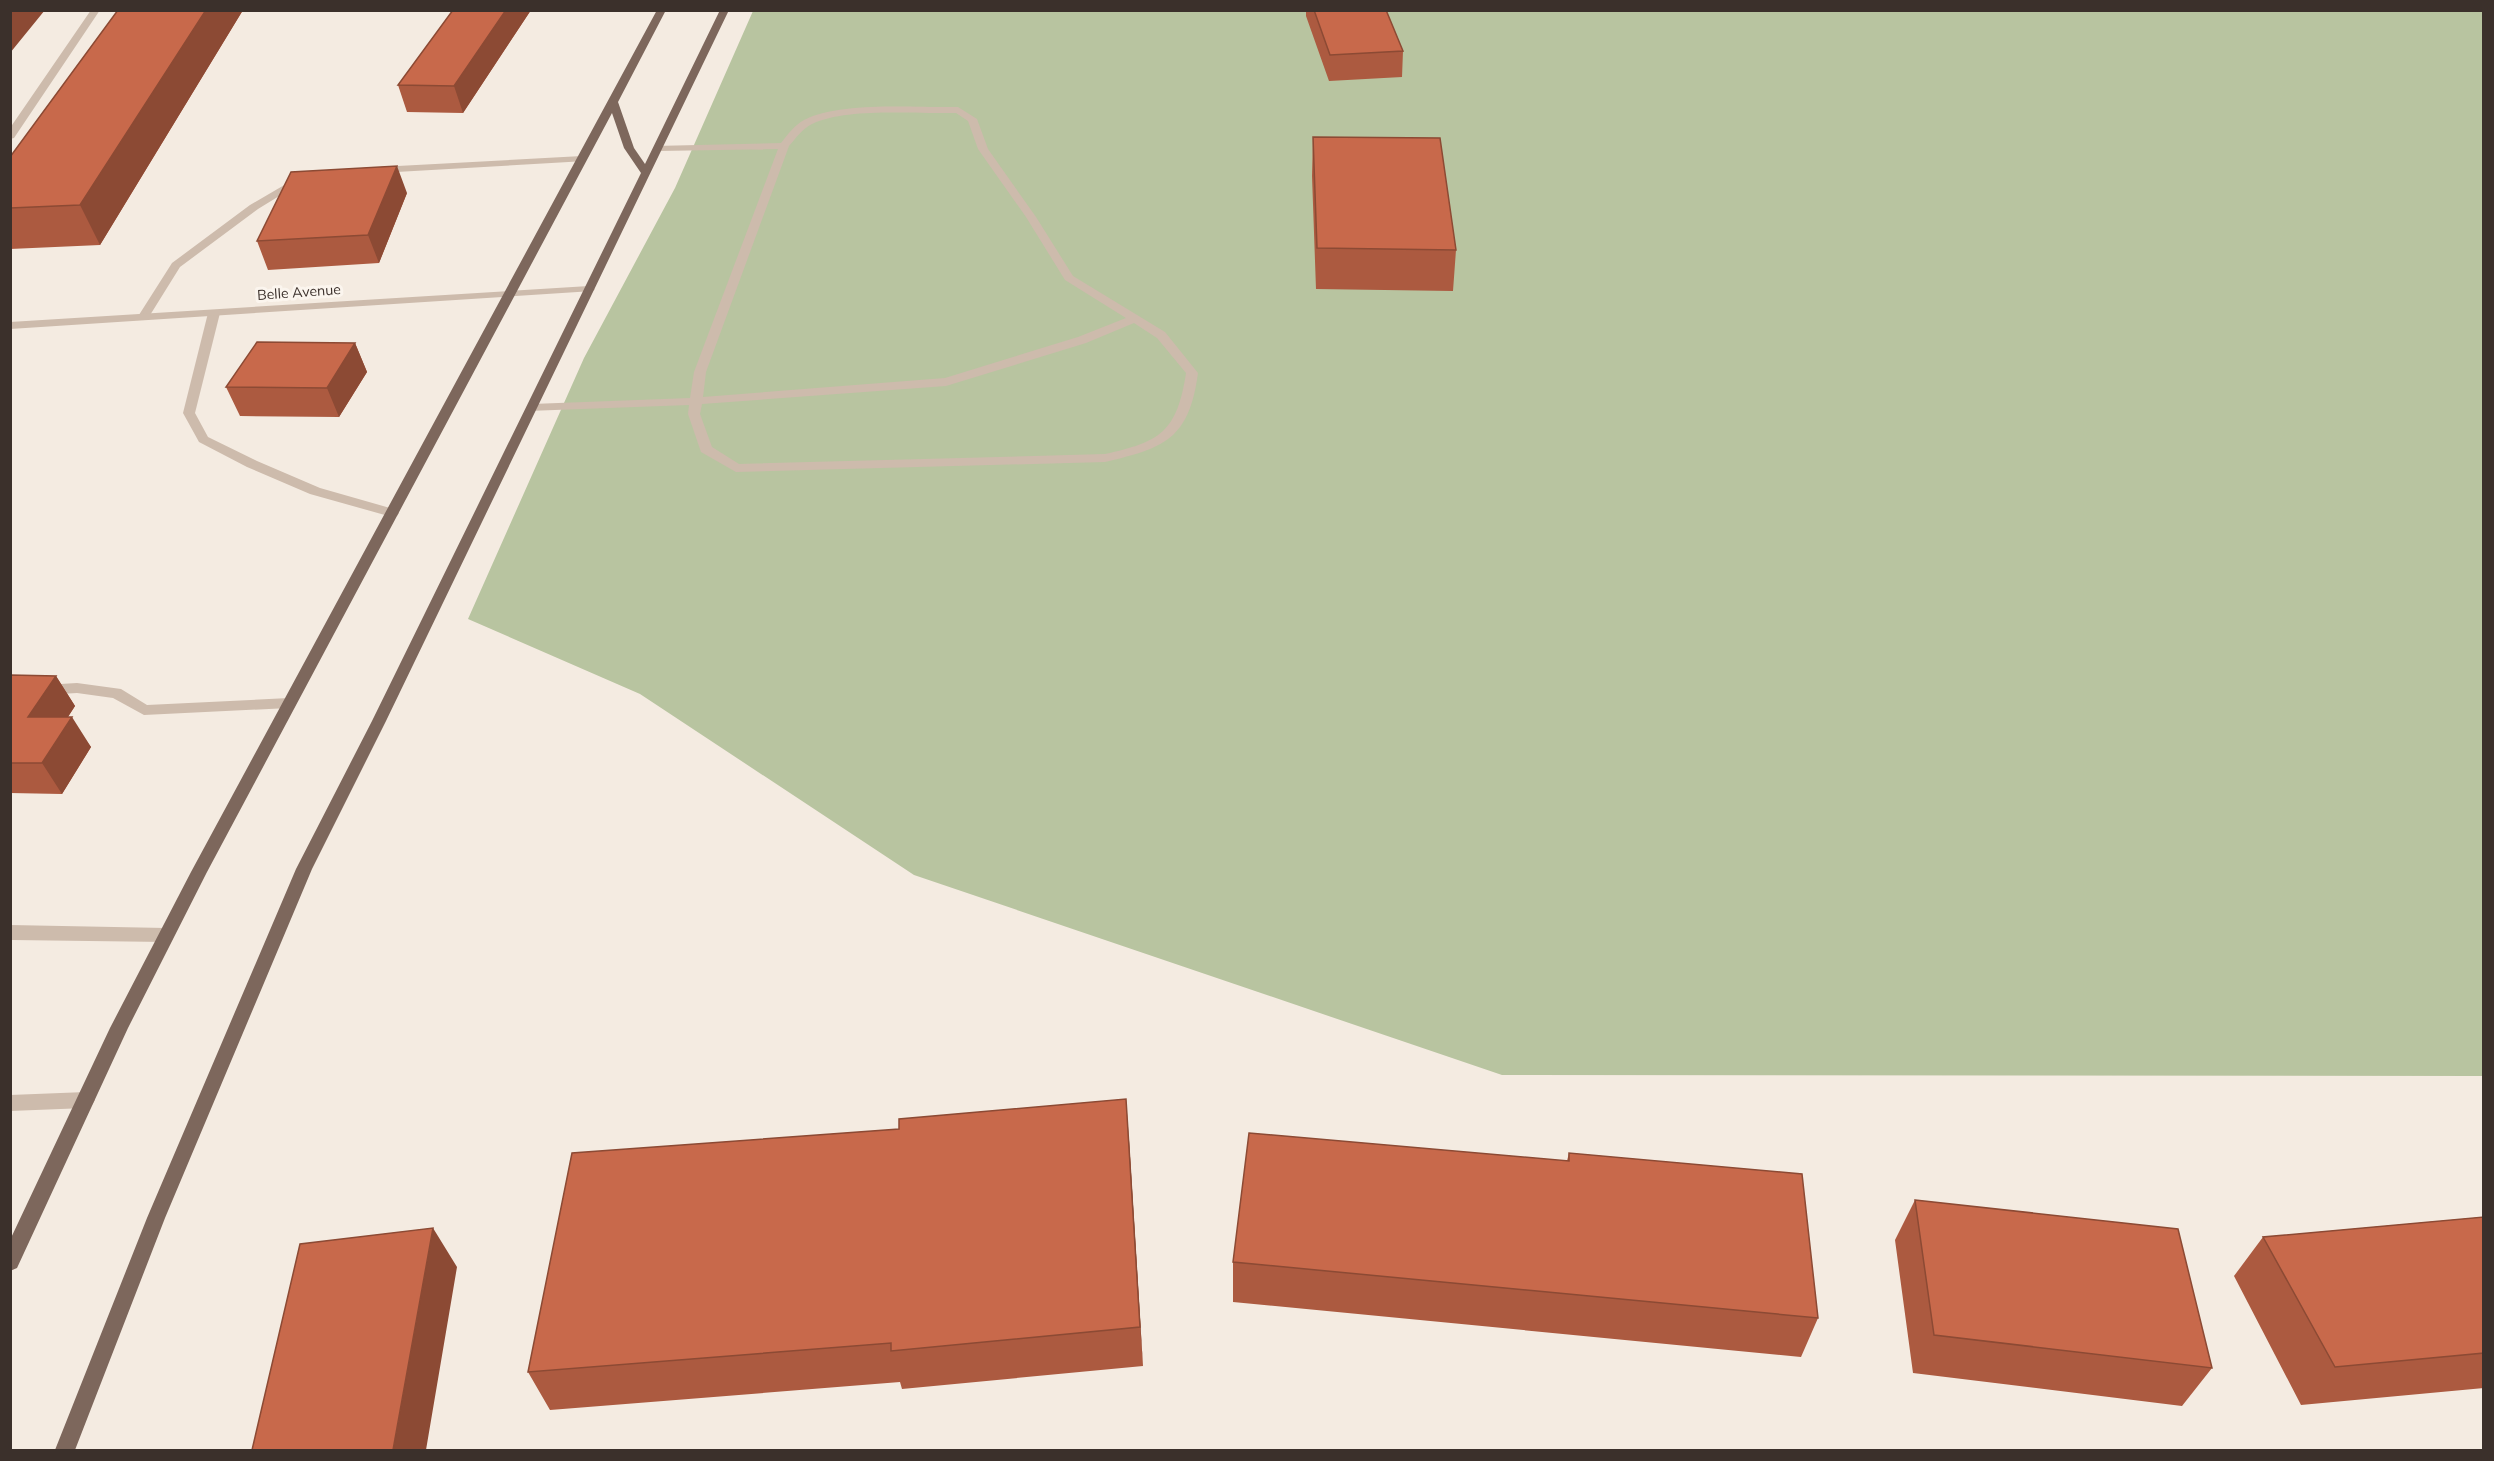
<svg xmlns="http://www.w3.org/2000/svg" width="2494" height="1461" font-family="Mulish,sans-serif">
  <rect width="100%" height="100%" fill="#f4ebe1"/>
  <!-- green -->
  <path fill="#b8c4a0" d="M753,11H2483V1076L1502,1075L914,875L640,694L468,619L584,358L675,188Z"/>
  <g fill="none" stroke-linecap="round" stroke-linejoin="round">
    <!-- lane -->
    <path fill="#cdbbac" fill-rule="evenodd" d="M91,10H100L14,138L10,139V128Z
      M958,107L977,119L988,149L1036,217L1073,276L1165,332L1198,373C1189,439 1165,448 1105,462L736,472L701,452L688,414L689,405L528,411L526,408L532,404L690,398L694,372L778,149L658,151L654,150V146L781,143C788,134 795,125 804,120C841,101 916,108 958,107ZM956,113L968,121L978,149L1026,217L1065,280L1126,318L1078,337L945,378L703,397L706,372L789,146C796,138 802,129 812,124C846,107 917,114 956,113ZM1134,323L1157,338L1186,373C1177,432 1160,442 1105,454L739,464L712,447L700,414L702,404L946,386L1086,343Z
      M582,156L586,157V161L379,173L374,170L379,167Z
      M298,177L302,178V182L258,209L180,267L147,320H139L137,318L172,263L250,205Z
      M214,310L220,313L195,413L208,437L257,461L320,488L397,510L399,513L397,516L392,517L310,494L247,467L199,442L183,413L208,313Z
      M77,683L121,689L147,705L289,698L296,703L289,708L144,715L113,698L77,693L10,697V687Z
      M10,925L166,928L172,930L174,935L172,940L166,942L12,940Z
      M86,1092L92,1095L95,1100L92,1105L86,1108L10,1111V1095Z"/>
    <!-- street -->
    <path fill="#cdbbac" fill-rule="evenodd" d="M589,286L595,289L593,291L10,329V322Z"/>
    <!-- primary -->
    <path fill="#7d675c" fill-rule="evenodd" d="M657,10H666L618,102L634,148L645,164L720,10H729L386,721L312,869L165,1218L75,1450H55L147,1218L296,869L372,721L641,173L624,148L612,113L207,872L128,1028L17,1268L10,1271V1240L110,1028L191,872Z"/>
  </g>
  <!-- wall -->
  <path fill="#ac5a40" d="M118,10H243L100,245L10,249V157Z
    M453,10H531L463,113L407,112L398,85Z
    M1306,10H1386L1403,51L1402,77L1329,81L1306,16Z
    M1313,137L1456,250L1453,291L1316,289L1312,176Z
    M407,193L379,263L268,270L257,241Z
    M355,343L367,372L339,417L240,416L226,387Z
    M10,675L56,676L75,706L68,717L91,747L62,794L10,793Z
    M1129,1140L1143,1366L902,1389L900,1382L550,1410L528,1372Z
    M1569,1153L1818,1318L1801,1357L1233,1302V1262L1567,1161Z
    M1915,1200L2212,1368L2182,1406L1913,1373L1895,1240Z
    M2484,1217V1388L2301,1405L2234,1276L2263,1237Z"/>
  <!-- shaded-wall -->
  <path fill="#8c4a34" d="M10,10H45L10,53Z
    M206,10H243L100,245L80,205Z
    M506,10H531L463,113L454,86Z
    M397,166L407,193L379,263L368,235Z
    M355,343L367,372L339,417L327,388Z
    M56,676L75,706L48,747L28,717Z
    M72,717L91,747L62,794L42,763Z
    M1126,1099L1129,1140L1143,1366L1140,1327Z
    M433,1228L457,1267L426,1450H393Z"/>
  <!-- building -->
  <path fill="#c8694b" stroke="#8c4a34" stroke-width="1.5" d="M118,10H206L80,205L10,208V157Z
    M453,10H506L454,86L398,85Z
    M1314,10H1386L1403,51L1330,55Z
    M1313,137L1440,138L1456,250L1317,248Z
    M397,166L368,235L257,241L291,172Z
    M257,342L355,343L327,388L226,387Z
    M10,675L56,676L28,717H72L42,763H10Z
    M1126,1099L1140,1327L891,1351V1343L528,1372L572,1153L899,1129V1119Z
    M1249,1133L1569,1161V1153L1802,1174L1818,1318L1233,1262Z
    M1915,1200L2178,1229L2212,1368L1934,1335Z
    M2484,1217V1353L2335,1367L2263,1237Z
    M433,1228L393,1450H252L300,1244Z"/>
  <g text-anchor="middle" stroke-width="6" stroke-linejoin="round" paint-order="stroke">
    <!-- far-street labels -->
    <g font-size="14" fill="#3b302b" stroke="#fbf5ee">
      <text transform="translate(299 292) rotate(-4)" y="5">Belle Avenue</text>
    </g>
  </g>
  <!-- border -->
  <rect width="2494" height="1461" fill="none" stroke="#3b302b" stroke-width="24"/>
</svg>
